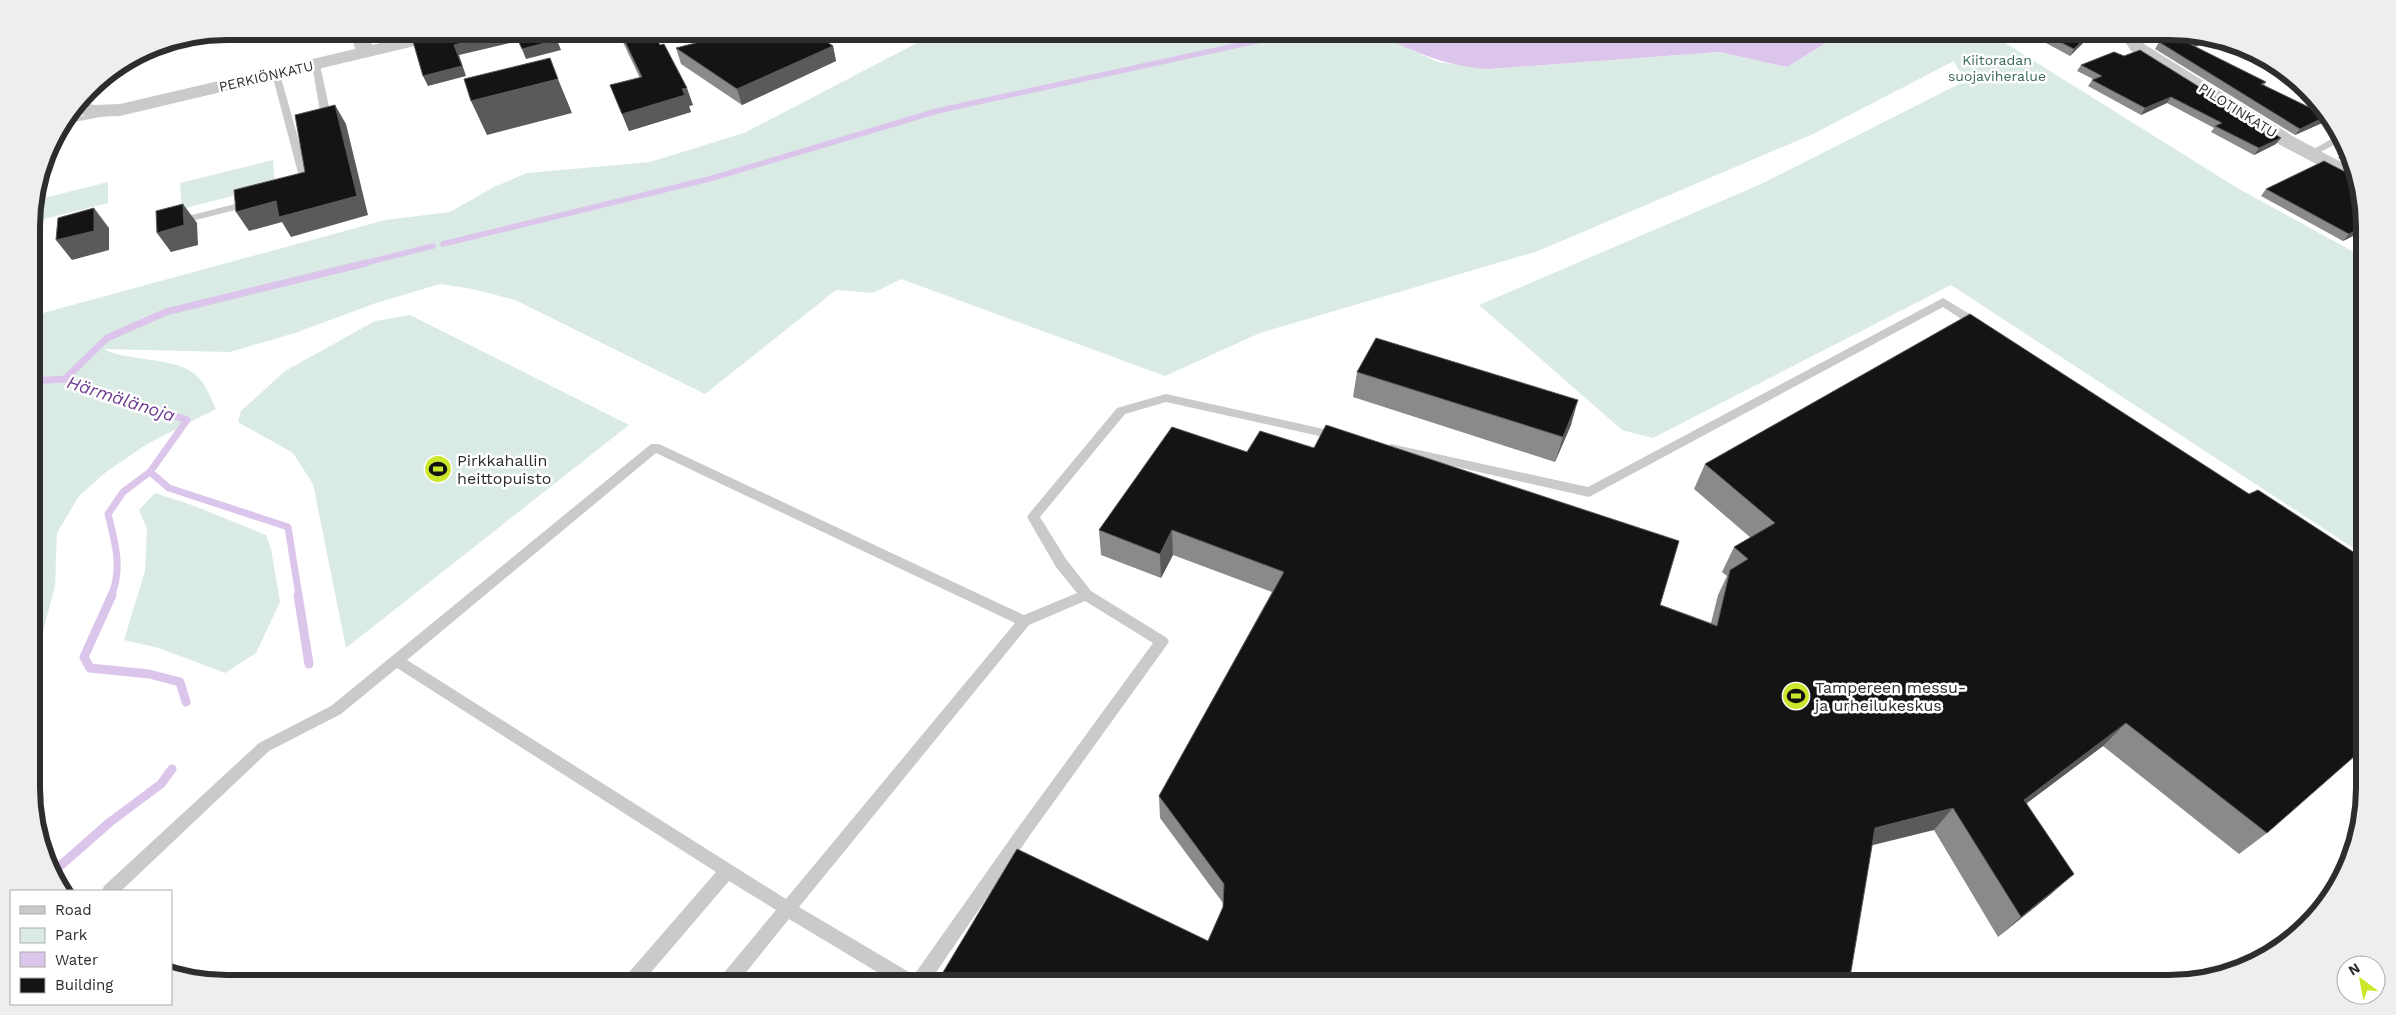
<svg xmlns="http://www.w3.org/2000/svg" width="2396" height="1015" font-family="'Work Sans',sans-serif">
  <rect width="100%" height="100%" fill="#fff"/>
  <!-- green -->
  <path fill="#daebe5" d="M940,31H1369L1438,62L1489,69L1719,52L1787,67L1837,36L1836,31H2005L1999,39L2239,189L2363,257L2364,555L1951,285L1653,438L1622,430L1479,305L1761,184L1965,81L1954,61L1813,134L1538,251L1260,333L1165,376L901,279L873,293L836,290L705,394L515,300L473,289L440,284L376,303L298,332L230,352L104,349C130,363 178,355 199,378C207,386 211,400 216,409L147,444L106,472L79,496L57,533L55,586L43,631L33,641L32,481L41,416L32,404V316L385,220L450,212L494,187L527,173L650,162L744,133Z
    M273,160L275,185L182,209L180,183Z
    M108,182V203L32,222L36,200Z
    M410,315L629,425L346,648L313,484L293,453L238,422L241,411L285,371L375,321Z
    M155,493L192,505L266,535L271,549L280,602L256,653L225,673L159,648L124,640L145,571L147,529L139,510Z"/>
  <!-- water -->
  <path fill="#dcc5eb" d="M1369,31H1836L1837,36L1787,67L1719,52L1489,69C1441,66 1412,50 1369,31Z"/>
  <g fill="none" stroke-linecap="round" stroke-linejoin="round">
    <!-- stream-far2 -->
    <path stroke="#dcc5eb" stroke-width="5.5" d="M443,244L713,178L937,111L1303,31
      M361,264L433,246"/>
    <!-- stream-far1 -->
    <path stroke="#dcc5eb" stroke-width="7" d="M65,379L107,338L166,312L366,263
      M32,381L65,379L187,420L150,472L169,488L288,527L299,596
      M111,596C123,569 115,542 108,514L123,492L150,472"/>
    <!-- stream -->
    <path stroke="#dcc5eb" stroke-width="9" d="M112,595L84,657L90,668L149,674L180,682L186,702
      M298,595L309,664
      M52,873L110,822L161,784L172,769"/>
    <!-- service -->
    <path fill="#cacaca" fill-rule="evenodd" d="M316,62L320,65L330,111L325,114L320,111L312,65Z
      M276,71L280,74L312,188L310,190H304L302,188L272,74Z
      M108,110L111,111V115L64,124L68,119Z
      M2340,134L2343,140L2313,156H2307L2305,154Z
      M251,200L256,203L255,205L176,225L171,222L172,220Z
      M1943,298L1983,322L1984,325L1983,328H1975L1943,307L1589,497L1391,452L1385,448L1391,444L1588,487Z
      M1166,394L1337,432L1343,436L1337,440L1166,402L1125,414L1040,517L1066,559L1091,591L1167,638L1169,642L1030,835L928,984H897L789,919L739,981L740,984H721L722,975L776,910L729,881L641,984H622L624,978L716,872L397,668L341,714L269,751L121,891H102L104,886L259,743L331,706L651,444H659L1024,615L1077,593L1056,567L1027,517L1029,514L1117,408ZM656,453L1015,623L786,899L407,660ZM1085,601L1153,643L1020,825L914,975L799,907L1029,625Z"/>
    <!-- minor -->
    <path fill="#cacaca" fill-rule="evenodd" d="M351,31H369L372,45L432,31H463L461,35L120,116L95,117L73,113L80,103L95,105L120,104L355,49Z
      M2127,31H2144L2142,40L2144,44L2296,138L2354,169L2358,184L2350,182L2282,146L2131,51L2124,40Z"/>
  </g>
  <!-- wall -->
  <path fill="#8a8a8a" d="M614,31H651L693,105L689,106L691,112L629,131L610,85L640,78L621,38L618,39Z
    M2095,31L2070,56L2046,43L2050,37Z
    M2171,32L2212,40L2195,47L2266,82L2264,85L2322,123L2295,135L2155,49L2159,42L2173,36L2169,35Z
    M833,46L836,61L742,105L681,64L676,48Z
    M2114,52L2276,144L2254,155L2211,132L2214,128L2167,103L2141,115L2088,86L2093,79L2077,71L2081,65Z
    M2348,149L2350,152L2354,167L2338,158L2343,152Z
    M2354,177L2363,202V231L2343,241L2261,196L2266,189Z
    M1970,314L2267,833L2239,854L2103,746L2027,803L2051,894L1998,937L1934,830L1208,941L1223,907V903L1160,818L1159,796L1272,592L1173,555L1161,578L1101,555L1099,530L1172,427L1711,623L1718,595L1727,576L1722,572L1734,547L1751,538L1694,489L1705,464Z
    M1357,372L1571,425L1555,462L1353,397Z"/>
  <!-- shaded-wall -->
  <path fill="#5a5a5a" d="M411,31H423L412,34Z
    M514,31L518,41L459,55L466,76L428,86L423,76L454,45Z
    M615,31H619L621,38L618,39Z
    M2092,31H2095L2070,56L2074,49Z
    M2204,38L2212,40L2194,47L2198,41Z
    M557,40L561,50L526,59L522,49Z
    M833,46L836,61L742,105L737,89Z
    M558,79L572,113L487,135L471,101Z
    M687,88L693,105L689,106L691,112L629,131L622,114L682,89Z
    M2171,97L2167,103L2141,115L2145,108Z
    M335,105L346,124L368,215L291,237L282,222L249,231L236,212L276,201L285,216Z
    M2327,116L2322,123L2295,135L2300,129Z
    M2281,138L2276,144L2254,155L2259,148Z
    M183,204L197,223L198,245L171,252L157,233Z
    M94,208L109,228V250L72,260L56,240Z
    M2363,227V231L2343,241L2349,234Z
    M1578,400L1571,425L1555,462L1563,437Z
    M1172,530L1173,555L1161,578L1160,554Z
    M2126,723L2103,746L2003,821L2024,800Z
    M1953,808L1934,830L1857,849L1875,828Z
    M2074,874L2051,894L1998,937L2021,917Z"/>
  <!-- building -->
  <path fill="#141414" stroke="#5a5a5a" d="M438,31H512L454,45L462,66L423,76L412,38Z
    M514,31H553L557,40L522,49Z
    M620,31H651L660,45L664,44L687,88L682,89L685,95L622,114L610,85L642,77Z
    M742,31H810L833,46L737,89L676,48Z
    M2055,31H2092L2074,49L2050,37Z
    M2186,35L2204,38L2198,41Z
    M2174,36L2266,82L2261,84L2327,116L2300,129L2159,42Z
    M2140,50L2281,138L2259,148L2215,126L2222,123L2171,97L2145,108L2092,80L2102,76L2081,65L2114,52L2124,56Z
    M550,58L558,79L471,101L464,79Z
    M335,105L357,196L279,217L276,201L236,212L234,190L305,172L295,115Z
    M2348,149L2350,152L2351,156L2343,152Z
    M2324,161L2357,178L2363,202V227L2349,234L2266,189Z
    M183,204L184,225L157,233L156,211Z
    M94,208V231L56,240L58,218Z
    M1970,314L2249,494L2258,490L2364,559L2365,747L2267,833L2126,723L2024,800L2074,874L2021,917L1953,808L1875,828L1849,983L936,984L1017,849L1208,941L1223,907L1224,884L1159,796L1284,572L1172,530L1160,554L1099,530L1172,427L1247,452L1260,431L1314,448L1326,425L1679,541L1660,605L1717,626L1730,570L1748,559L1734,547L1775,523L1705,464Z
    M1376,338L1578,400L1563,437L1357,372Z"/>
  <!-- icons -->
  <defs>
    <g id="stadium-disc" transform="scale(1.4375)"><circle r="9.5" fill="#cce62c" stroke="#fff"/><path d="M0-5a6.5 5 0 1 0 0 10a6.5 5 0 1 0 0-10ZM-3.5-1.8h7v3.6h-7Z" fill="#111"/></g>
  </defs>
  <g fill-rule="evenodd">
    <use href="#stadium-disc" x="438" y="469"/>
    <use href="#stadium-disc" x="1796" y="696"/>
  </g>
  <g text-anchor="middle" stroke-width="5" stroke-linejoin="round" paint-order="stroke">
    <!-- far-park labels -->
    <g font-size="14" fill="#3a685c" stroke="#fff">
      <text x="1997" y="65">Kiitoradan<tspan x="1997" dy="16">suojaviheralue</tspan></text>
    </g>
    <!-- far-street labels -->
    <g font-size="14" fill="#2d2d2d" stroke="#fff">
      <text transform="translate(266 76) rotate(-13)" y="5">PERKIÖNKATU</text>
      <text transform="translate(2238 110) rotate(32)" y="5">PILOTINKATU</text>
    </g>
    <!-- poi labels -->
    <g font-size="16" fill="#2d2d2d" stroke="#fff" text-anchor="start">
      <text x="457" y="466">Pirkkahallin<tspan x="457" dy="18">heittopuisto</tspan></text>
      <text x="1815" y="693">Tampereen messu-<tspan x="1815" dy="18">ja urheilukeskus</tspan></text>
    </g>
    <!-- water labels -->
    <g font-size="18" font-style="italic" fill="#6d3b8e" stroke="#fff">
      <text transform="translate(121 399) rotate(18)" y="6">Härmälänoja</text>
    </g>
  </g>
  <!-- crop -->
  <path d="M0 0H2396V1015H0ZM227 40H2169A187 187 0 0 1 2356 227V788A187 187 0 0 1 2169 975H227A187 187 0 0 1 40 788V227A187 187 0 0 1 227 40Z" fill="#eee" fill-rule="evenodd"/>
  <path fill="none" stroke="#2d2d2d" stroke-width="6" d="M227 40H2169A187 187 0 0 1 2356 227V788A187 187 0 0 1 2169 975H227A187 187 0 0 1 40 788V227A187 187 0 0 1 227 40Z"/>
  <!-- legend -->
  <rect x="10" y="890" width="162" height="115" fill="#ffffff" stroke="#ababab"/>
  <rect x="20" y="906" width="25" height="8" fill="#cacaca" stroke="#ababab"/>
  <text x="55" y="915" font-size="15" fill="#2d2d2d">Road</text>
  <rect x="20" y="928" width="25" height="15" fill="#daebe5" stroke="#ababab"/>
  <text x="55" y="940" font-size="15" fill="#2d2d2d">Park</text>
  <rect x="20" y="952" width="25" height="15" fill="#dcc5eb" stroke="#ababab"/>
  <text x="55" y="965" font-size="15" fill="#2d2d2d">Water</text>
  <rect x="20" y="978" width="25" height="15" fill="#141414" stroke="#ababab"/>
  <text x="55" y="990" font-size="15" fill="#2d2d2d">Building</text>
  <!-- north arrow -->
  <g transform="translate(2361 980) rotate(328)"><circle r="24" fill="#ffffff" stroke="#ababab"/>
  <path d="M0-4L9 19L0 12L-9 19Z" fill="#cce62c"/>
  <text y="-8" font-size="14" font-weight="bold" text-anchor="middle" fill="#2d2d2d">N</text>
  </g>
</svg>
